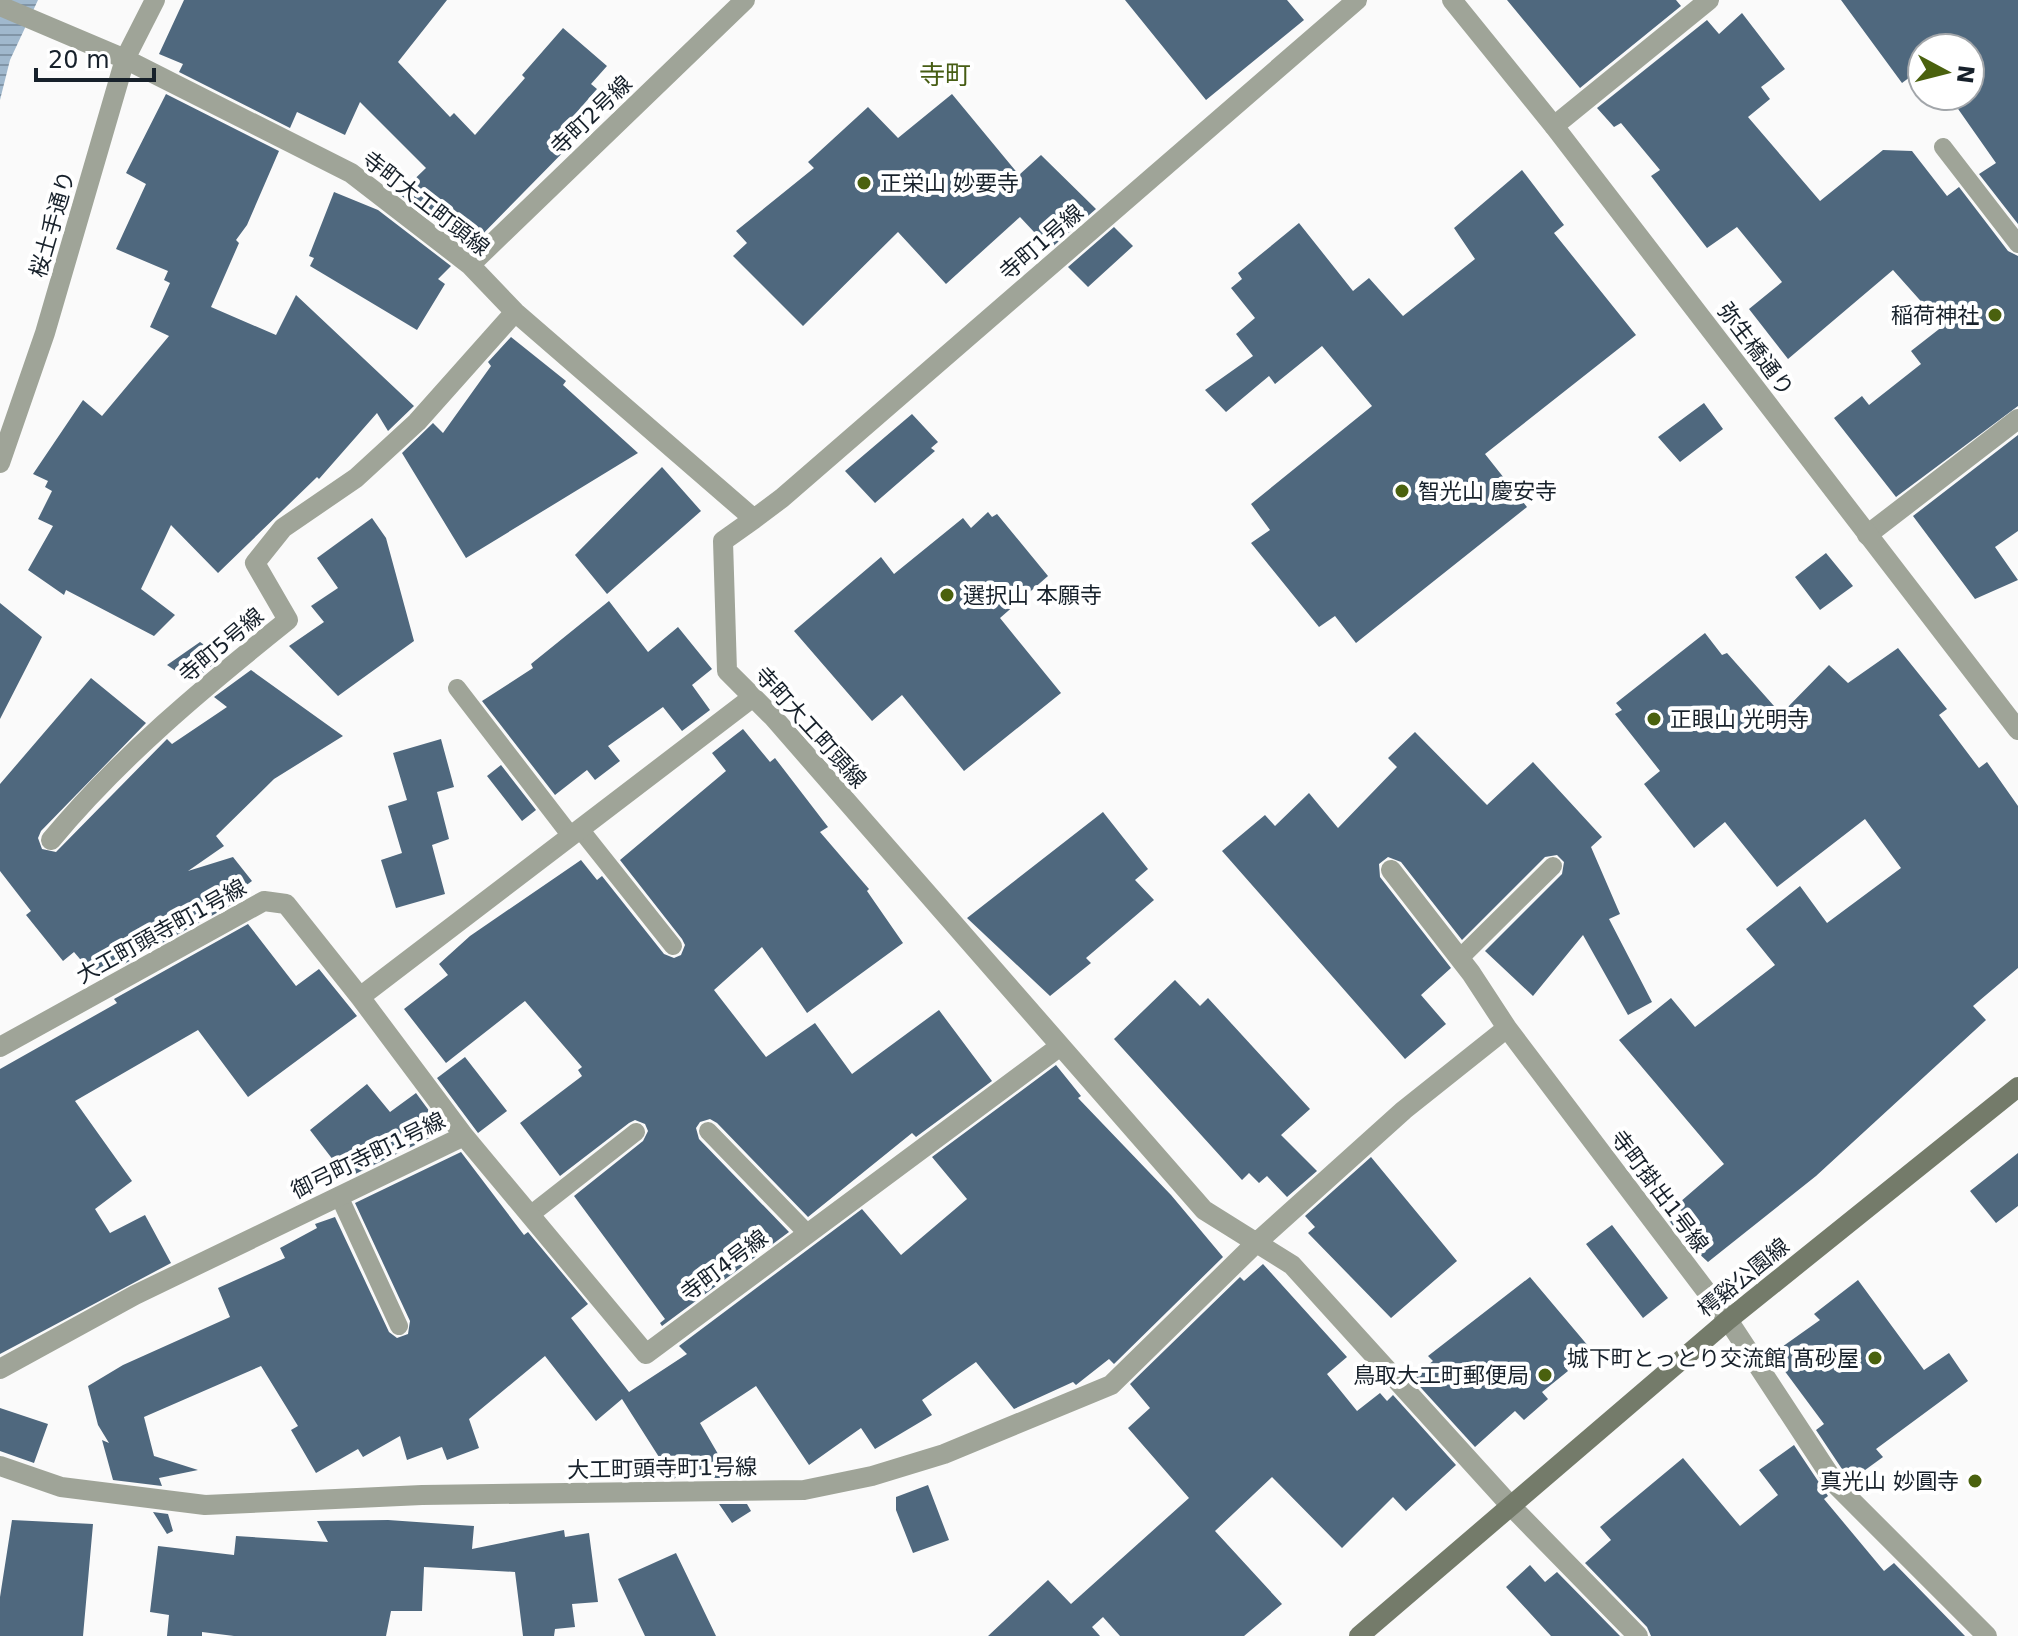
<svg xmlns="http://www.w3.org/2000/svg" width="2018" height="1636" font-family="'DejaVu Sans','Noto Sans JP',sans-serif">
  <defs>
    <pattern id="water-rules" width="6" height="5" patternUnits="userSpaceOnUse" patternTransform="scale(2)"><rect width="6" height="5" fill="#a0b8cd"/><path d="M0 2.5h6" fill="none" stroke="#8195a7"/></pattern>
  </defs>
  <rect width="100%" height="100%" fill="#fafafa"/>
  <!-- water -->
  <path fill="url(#water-rules)" d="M0,0H38L10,60L0,100Z"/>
  <!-- building -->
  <path fill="#4f687e" d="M184,0H447L398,62L450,117L454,113L475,135L525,78L522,75L563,28L607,66L591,84L597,89L569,121L582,133L469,248L399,194L426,168L360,102L345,135L297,112L290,128L179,72L183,64L159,54Z
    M1125,0H1287L1304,20L1206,100Z
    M1507,0H1676L1681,6L1580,88Z
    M1841,0H2018V224L1979,174L1996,163L1949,96H1970V48H1922V68L1902,83Z
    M1742,13L1785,69L1761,87L1770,99L1748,117L1820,201L1883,150L1912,151L1947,196L1959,187L2008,251L2018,256V406L1896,497L1834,418L1862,396L1869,405L1921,364L1911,351L1943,326L1893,270L1788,359L1749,309L1782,282L1737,227L1707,248L1651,176L1660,170L1621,123L1614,127L1597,108L1707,20L1719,34Z
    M166,94L279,151L247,225L236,240L239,243L211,307L276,335L296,295L414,406L388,431L377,413L319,479L317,477L218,573L171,525L141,589L175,615L154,636L66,590L64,595L28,570L53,526L38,519L52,491L45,487L48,481L33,474L83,400L102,416L169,336L150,327L170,283L164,280L168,271L116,249L146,184L126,173Z
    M952,94L1019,175L1041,155L1096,209L1050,249L1020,217L946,284L898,232L803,326L733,256L747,243L736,231L814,168L808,162L868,107L898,138Z
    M1522,170L1564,225L1554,233L1636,335L1485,454L1527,507L1356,643L1335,616L1319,627L1251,543L1270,530L1251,504L1372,406L1322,346L1275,384L1269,376L1226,412L1205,390L1253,356L1236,334L1255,318L1231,288L1242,279L1238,273L1299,223L1353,291L1369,278L1403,316L1475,259L1454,228Z
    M334,192L378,210L451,266L438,279L445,284L417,330L310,266L314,258L309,256Z
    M1114,227L1133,246L1088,287L1068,267Z
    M511,337L566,381L563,385L638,453L466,558L402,453L433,423L443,433L491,366L488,362Z
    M1704,403L1723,429L1680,462L1658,437Z
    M912,414L938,442L931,448L935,451L875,503L845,471Z
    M2018,435V531L1995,547L2018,580L1975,599L1913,516Z
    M662,467L701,511L607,594L575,555Z
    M988,512L992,517L997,514L1048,576L1000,618L1061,693L964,771L902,695L872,721L794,631L881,557L894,574L963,518L971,528Z
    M372,518L386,538L414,641L338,696L289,646L324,622L311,606L338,588L317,558Z
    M1826,553L1853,586L1820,610L1795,577Z
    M609,601L648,652L678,627L712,669L692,685L710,710L682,731L663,707L608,746L620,761L595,780L587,770L555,795L482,701L533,668L531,664Z
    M0,603L42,637L0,719Z
    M1705,633L1722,655L1727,653L1781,714L1829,665L1848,683L1898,648L1947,709L1939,715L1979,768L1987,762L2018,806V968L1973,1006L1986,1020L1816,1176L1708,1262L1682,1238L1665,1215L1724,1164L1619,1040L1671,998L1695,1027L1775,965L1746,929L1800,886L1827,923L1901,868L1865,819L1777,887L1725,822L1694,848L1644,784L1660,771L1615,714L1622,710L1616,703Z
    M200,642L222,657L192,682L167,665Z
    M251,670L343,736L274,779L216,836L224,846L188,871L233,857L252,881L229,898L233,904L97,979L74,952L63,961L26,915L31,911L0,871V784L91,678L146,723L41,831L38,838L42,849L56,852L167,739L172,744L227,707L214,697Z
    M743,729L770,762L775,758L828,827L820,832L869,889L867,891L903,943L807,1013L762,947L714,990L766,1057L815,1023L852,1074L939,1010L992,1081L916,1137L912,1133L808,1217L717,1123L710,1119L700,1122L696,1128L699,1139L789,1232L662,1326L660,1323L665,1319L574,1196L643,1141L648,1131L645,1124L635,1120L629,1123L560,1176L520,1123L582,1076L578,1070L582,1067L525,1001L446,1063L404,1009L448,975L439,964L470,936L581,860L597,880L602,876L664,954L674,958L681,955L685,945L682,939L620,860L726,771L712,753Z
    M1415,732L1487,805L1533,762L1602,837L1591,847L1620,914L1609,919L1652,1002L1628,1015L1583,935L1533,996L1485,951L1562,874L1564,862L1557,855L1545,857L1462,940L1401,862L1388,857L1379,864L1380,877L1451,968L1421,995L1446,1024L1405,1059L1222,851L1265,815L1275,826L1309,793L1338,828L1397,767L1388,758Z
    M441,739L454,787L437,792L449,839L432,845L445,894L396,908L381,860L402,853L388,806L407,800L393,753Z
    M501,765L536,810L522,821L487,776Z
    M1103,812L1148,869L1135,880L1154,900L1086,958L1091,963L1050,996L967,918Z
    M248,924L296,986L319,969L357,1016L248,1097L198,1030L75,1101L132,1181L95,1209L110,1233L145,1215L171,1263L0,1354V1069L117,1003L114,999Z
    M1175,980L1200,1006L1208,998L1310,1109L1281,1135L1317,1171L1287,1197L1267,1176L1259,1183L1249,1173L1242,1180L1114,1039Z
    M465,1057L507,1111L478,1133L437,1078Z
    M1056,1065L1081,1096L1078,1098L1171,1195L1223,1257L1114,1364L1109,1359L1076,1385L1073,1382L1014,1409L976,1362L922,1400L932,1415L875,1449L861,1428L809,1465L756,1386L700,1423L732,1478H700L694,1470L673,1479L622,1399L596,1421L545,1356L469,1419L479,1448L447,1460L442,1447L407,1460L400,1436L363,1457L358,1449L316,1473L291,1430L298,1426L261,1366L144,1417L154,1456L198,1470L159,1478L162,1486L113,1480L102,1440L109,1443L98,1425L88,1386L123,1365L230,1317L218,1288L285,1258L280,1248L317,1228L315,1224L335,1217L389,1332L397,1338L408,1334L410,1321L355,1203L461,1152L524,1235L528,1232L588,1304L571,1318L629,1392L687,1354L679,1346L862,1209L901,1255L967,1199L932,1157Z
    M367,1084L390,1112L416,1093L444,1131L347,1178L310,1130Z
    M2018,1153V1206L1996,1223L1970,1191Z
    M1371,1157L1457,1261L1391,1318L1308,1233L1315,1227L1305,1216Z
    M1612,1225L1668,1298L1643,1318L1586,1244Z
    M1263,1264L1347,1357L1327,1374L1357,1411L1380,1393L1387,1401L1393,1395L1456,1465L1406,1511L1393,1497L1342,1548L1272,1477L1215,1531L1282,1604L1244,1636H1120L1103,1617L1092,1627L1100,1636H988L1048,1580L1071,1604L1189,1498L1128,1428L1150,1408L1130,1384L1240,1277L1244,1281Z
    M1530,1277L1589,1347L1564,1366L1568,1371L1542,1392L1548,1399L1524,1420L1515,1411L1475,1447L1412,1378L1433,1361L1428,1356Z
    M1858,1280L1924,1370L1949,1353L1968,1381L1876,1449L1883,1457L1850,1481L1816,1430L1824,1424L1772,1354L1820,1320L1814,1314Z
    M0,1408L48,1424L34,1463L0,1451Z
    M1794,1445L1828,1496L1824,1499L1884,1571L1894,1563L1965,1636H1651L1647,1627L1585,1563L1611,1540L1600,1527L1683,1458L1740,1526L1778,1495L1759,1470Z
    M928,1485L949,1540L913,1553L896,1510V1497Z
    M719,1504H747L751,1511L732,1523Z
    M153,1512L168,1514L173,1531L167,1534Z
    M12,1520L93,1524L83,1636H0V1597Z
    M388,1520L474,1526L472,1549L564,1530L565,1537L589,1533L598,1602L572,1604L575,1627L555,1629L554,1636H523L515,1572L424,1567L422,1611H391L386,1636H234L202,1632V1636H167L169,1615L150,1612L158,1546L234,1555L236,1536L328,1542L317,1521Z
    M676,1553L716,1636H645L618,1579Z
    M1530,1565L1545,1582L1557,1572L1620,1636H1551L1506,1587Z"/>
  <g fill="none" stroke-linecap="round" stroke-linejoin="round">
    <!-- service -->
    <path stroke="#9fa498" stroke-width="18" d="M1943,147L2018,244
      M457,688L571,836
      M580,829L673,946
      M1460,958L1553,866
      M708,1131L807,1233
      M339,1196L399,1326
      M530,1215L636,1132"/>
    <!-- minor -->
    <path stroke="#9fa498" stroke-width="20" d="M0,6L125,59L351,173L470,265L515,312L754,519L723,541L727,671L773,717L1204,1210L1292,1265L1510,1505L1638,1636
      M1554,126L1709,0
      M470,265L745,0
      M0,463L45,333L125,59L155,0
      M754,519L782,498L1357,0
      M1867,535L2018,419
      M51,840C120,757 204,687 288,620L255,563L283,528L356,478L417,422L515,312
      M1391,870L1471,973L1507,1028
      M0,1047L264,901L286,904L360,997
      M464,1136L646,1354L1059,1047
      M0,1369L135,1295L464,1136L360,997L753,697
      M0,1466L61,1487L205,1505L422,1495L804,1490L872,1476L944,1454L1111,1385L1255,1244L1404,1110L1507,1028L1728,1320L1837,1486L1987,1636"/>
    <!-- tertiary -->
    <path stroke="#9fa498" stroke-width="20" d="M1452,0L1554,126L2018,730"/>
    <!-- secondary -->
    <path stroke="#747b6a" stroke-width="20" d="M1359,1636L1728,1320L2018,1087"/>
  </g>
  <!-- markers -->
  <g fill="#4a610e" stroke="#fff" stroke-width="3">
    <circle cx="864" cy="183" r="8"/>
    <circle cx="1995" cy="315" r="8"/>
    <circle cx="1402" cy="491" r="8"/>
    <circle cx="947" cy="595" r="8"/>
    <circle cx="1654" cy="719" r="8"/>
    <circle cx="1875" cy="1358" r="8"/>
    <circle cx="1545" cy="1375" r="8"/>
    <circle cx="1975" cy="1481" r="8"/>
  </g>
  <g text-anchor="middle" stroke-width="8" stroke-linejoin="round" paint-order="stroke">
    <!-- street labels -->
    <g font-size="22" fill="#17212b" stroke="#fff">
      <text transform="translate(591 115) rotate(-44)" y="8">寺町2号線</text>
      <text transform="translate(426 203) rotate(38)" y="8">寺町大工町頭線</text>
      <text transform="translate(52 224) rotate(-74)" y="8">桜土手通り</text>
      <text transform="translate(1041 242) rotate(-41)" y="8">寺町1号線</text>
      <text transform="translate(1756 349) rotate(53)" y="8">弥生橋通り</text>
      <text transform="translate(221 645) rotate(-40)" y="8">寺町5号線</text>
      <text transform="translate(811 727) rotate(48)" y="8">寺町大工町頭線</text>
      <text transform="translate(161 931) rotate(-29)" y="8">大工町頭寺町1号線</text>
      <text transform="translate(368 1155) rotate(-26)" y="8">御弓町寺町1号線</text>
      <text transform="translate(1660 1191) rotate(53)" y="8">寺町掛出1号線</text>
      <text transform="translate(724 1265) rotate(-37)" y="8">寺町4号線</text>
      <text transform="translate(1743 1277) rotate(-39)" y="8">樗谿公園線</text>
      <text transform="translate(662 1468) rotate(-1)" y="8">大工町頭寺町1号線</text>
    </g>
    <!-- poi labels -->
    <g font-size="22" fill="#17212b" stroke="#fff" text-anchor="start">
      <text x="880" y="191">正栄山 妙要寺</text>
      <text x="1979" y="323" text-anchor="end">稲荷神社</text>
      <text x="1418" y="499">智光山 慶安寺</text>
      <text x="963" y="603">選択山 本願寺</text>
      <text x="1670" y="727">正眼山 光明寺</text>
      <text x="1859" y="1366" text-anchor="end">城下町とっとり交流館 髙砂屋</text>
      <text x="1529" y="1383" text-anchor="end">鳥取大工町郵便局</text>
      <text x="1959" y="1489" text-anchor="end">真光山 妙圓寺</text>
    </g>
    <!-- quarter labels -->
    <g font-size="26" fill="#475d14" stroke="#fff">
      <text x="945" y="84">寺町</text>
    </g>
  </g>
  <!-- north arrow -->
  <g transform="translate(1946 72) rotate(97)"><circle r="38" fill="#ffffff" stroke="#a2a6aa" stroke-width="2"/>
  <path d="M0-6L14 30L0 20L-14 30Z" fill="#4a610e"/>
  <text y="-12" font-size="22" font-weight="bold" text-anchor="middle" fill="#17212b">N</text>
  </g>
  <!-- scale -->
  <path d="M36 68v12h118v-12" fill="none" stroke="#17212b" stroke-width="4"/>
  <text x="48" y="68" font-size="24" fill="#17212b" stroke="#ffffff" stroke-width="6" paint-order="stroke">20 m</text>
</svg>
